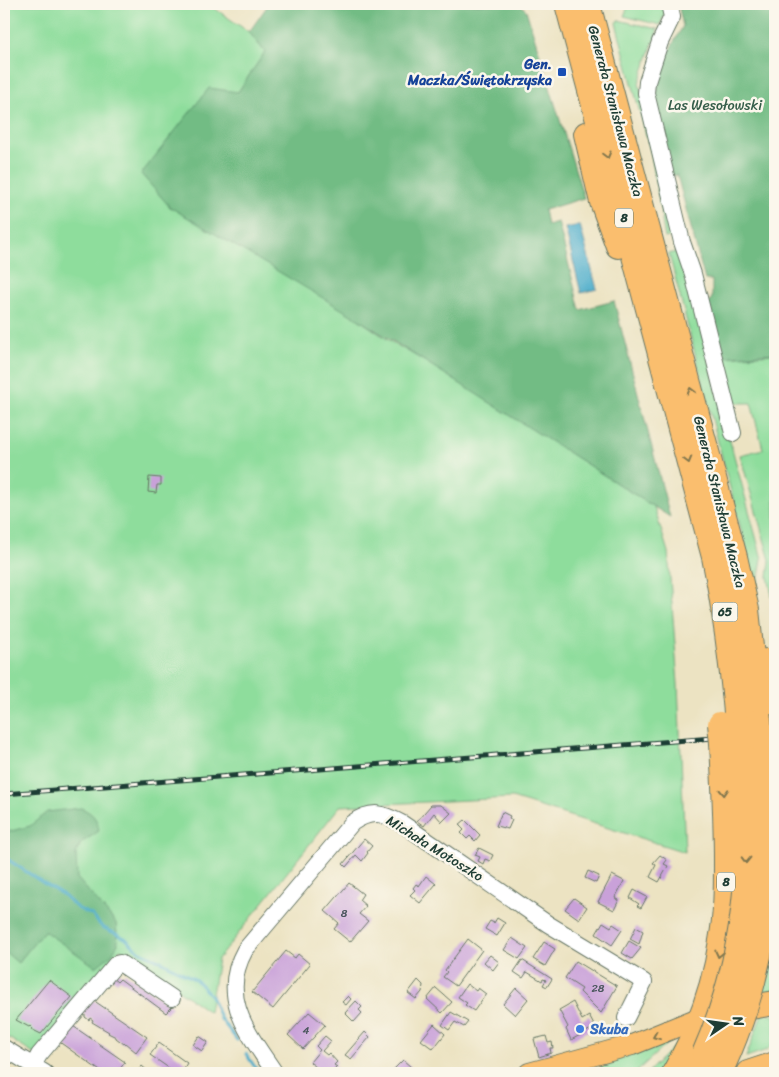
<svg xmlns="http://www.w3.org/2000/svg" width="779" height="1077" font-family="Sriracha,sans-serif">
  <rect width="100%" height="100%" fill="#fbf7ec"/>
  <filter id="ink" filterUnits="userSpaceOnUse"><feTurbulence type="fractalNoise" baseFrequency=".02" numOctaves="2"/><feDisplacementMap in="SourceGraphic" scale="10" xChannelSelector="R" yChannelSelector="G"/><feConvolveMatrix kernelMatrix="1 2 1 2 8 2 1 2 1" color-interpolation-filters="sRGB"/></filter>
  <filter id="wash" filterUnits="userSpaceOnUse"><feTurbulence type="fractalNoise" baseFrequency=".0096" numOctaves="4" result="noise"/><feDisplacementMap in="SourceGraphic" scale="20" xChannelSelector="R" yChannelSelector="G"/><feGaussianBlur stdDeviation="1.12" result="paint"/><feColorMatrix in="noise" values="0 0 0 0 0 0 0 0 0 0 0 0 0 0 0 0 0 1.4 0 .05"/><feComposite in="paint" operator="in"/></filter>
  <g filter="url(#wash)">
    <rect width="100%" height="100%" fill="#ece3c2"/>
    <!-- green -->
    <path fill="#8edd9c" stroke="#568d68" d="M4,4H179L211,6L249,32L265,52L238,92L358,319L390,341L436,368L654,507L668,552L678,684L685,852L512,798L340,806L218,959L209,1012L120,949L35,1055L4,1035Z
      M629,4H664L665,13L660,25L624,16Z
      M618,20L658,29L639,83L675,235L665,238L651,154L616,23Z
      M678,251L688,276L723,415L762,559L756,592L750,564L669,254Z
      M775,354V610L768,577L770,560L740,455L763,449L751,403H735L725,357Z
      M775,918V996L760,997Z
      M762,1014L772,1015L775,1017V1042L767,1050L746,1057Z
      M674,1037L638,1070L637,1072L602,1073L599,1061Z
      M683,1038L666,1073H649L650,1070Z"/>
    <!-- forest -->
    <path fill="#72bc84" stroke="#487c5c" d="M274,4H520L526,10L584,198L544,210L547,225L558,222L580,310L614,301L670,517L358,319L170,207L141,174L209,88L238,92L265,52L249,32L268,5Z
      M678,4H775V353L719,357L708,303L712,298V280H705L677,175L671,176L654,107L659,80L670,49L683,26Z
      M81,808C93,813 97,818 99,831L81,843L76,853L77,878L116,923L118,944L112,954L96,967L44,931L18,963L4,951V833L30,826L47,812Z"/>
    <!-- water -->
    <path fill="#4aacca" stroke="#34747f" d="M580,225L597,289L581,293L565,228Z"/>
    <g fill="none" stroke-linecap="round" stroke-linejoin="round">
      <!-- stream -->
      <path stroke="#4aacca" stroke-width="3" d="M4,857L51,888L62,894L77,908L92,915L102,927L125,938L139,951L161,961L196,980L211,996L220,1018L237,1040
        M246,1054L259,1073"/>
    </g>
    <g id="blocks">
      <!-- building -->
      <path fill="#c9a1d9" d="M149,477L161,478V485H157L156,493L148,492Z
        M431,805H441L451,813L442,822L434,813L424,826L417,821Z
        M502,812L510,816L509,818L512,820L508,829L496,826Z
        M465,820L480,835L475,841L470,836L467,839L461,833L464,830L459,825Z
        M364,839L372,846L367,852L368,853L362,861L356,855L346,867L343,864Z
        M479,848L493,855L490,861L485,859L483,864L478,861L480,857L475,855Z
        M660,855L667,860L664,864L668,866L659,882L650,877L656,865L653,863Z
        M588,871L599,876L596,883L585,878Z
        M612,875L624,881L615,898L619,900L614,910L598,902Z
        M426,876L436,884L420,903L410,895L415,890L413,888L416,884L419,886Z
        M349,883L363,894L359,900L366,906L359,914L368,921L350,942L334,929L339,923L325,911Z
        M634,890L647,897L641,908L637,906L639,904L630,898Z
        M574,898L587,907L579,919L565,909Z
        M497,918L505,923L497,936L485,929L490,921L494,923Z
        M603,922L611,927L613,924L622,930L612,945L596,934Z
        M636,927L643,931L639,944L630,939Z
        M512,938L527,948L519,959L504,950Z
        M468,939L482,950L456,986L443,977L447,972L445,970Z
        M629,941L641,948L632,959L622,953Z
        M544,942L555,949L545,966L533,959Z
        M286,951L295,958L298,954L310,964L273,1009L252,992Z
        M490,955L499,962L493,970L484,962Z
        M522,960L552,979L547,987L543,985L546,980L543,979L542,981L527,972L523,978L514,972Z
        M576,961L617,986L601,1013L580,992L582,989L565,978Z
        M116,970L123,976L125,973L172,1007L166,1013L120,979L117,982L110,976Z
        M49,980L72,997L41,1034L31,1029L32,1028L30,1026L29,1027L16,1020Z
        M418,980L423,985L422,992L416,999L408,993Z
        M467,984L476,991L478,988L486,994L474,1011L465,1005L467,1003L458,997Z
        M436,988L452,1002L442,1013L427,999Z
        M516,988L528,999L515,1015L503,1004Z
        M348,996L351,999L346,1005L342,1002Z
        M93,1000L147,1037L136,1052L125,1043L124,1044L116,1038V1037L108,1033L109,1032L92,1022L93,1020L90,1018L89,1020L85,1017V1015L81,1012Z
        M356,1001L362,1007L359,1010L362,1013L354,1022L345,1013Z
        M573,1002L582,1020L589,1016L595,1027L571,1040L566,1029L568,1027L559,1010Z
        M309,1012L325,1025L303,1049L288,1035Z
        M451,1012L468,1022L464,1027L455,1022L449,1030L442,1025Z
        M70,1024L125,1062L117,1073H103L58,1041Z
        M434,1024L445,1034L433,1049L421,1040Z
        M365,1032L370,1037L351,1059L345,1055Z
        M199,1036L208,1042L202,1051L193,1045Z
        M325,1036L331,1041L322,1051L327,1055L329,1053L337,1062L334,1065L337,1067L331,1073H323L310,1062L320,1050L316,1046Z
        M546,1036L548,1043L552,1042L553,1048H550L551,1053L539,1057L534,1039Z
        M159,1043L187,1063L181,1073H176L150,1055Z
        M403,1060L411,1067L405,1073H397L393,1070Z
        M142,1066L150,1073H136Z
        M4,1067L6,1069L13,1073H4Z"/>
    </g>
  </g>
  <g filter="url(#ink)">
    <use href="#blocks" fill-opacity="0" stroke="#677766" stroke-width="1"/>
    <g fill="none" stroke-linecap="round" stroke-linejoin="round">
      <!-- minor casing -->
      <g stroke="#677766" stroke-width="18">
        <path id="minor" d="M669,4L672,17L660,42L647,82L646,93L682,242L693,274L733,433
          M4,1048L45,1073
          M33,1066L39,1055L116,964L120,963L172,998
          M275,1073C249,1034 218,998 245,950L352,823C372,809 383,813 403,824L548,924L644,982L626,1018"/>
      </g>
      <!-- major casing -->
      <g stroke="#677766" stroke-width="22">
        <path id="major" d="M529,1073L632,1045L701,1017"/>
      </g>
      <!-- highway casing -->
      <g stroke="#677766" stroke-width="26">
        <path id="highway" d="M567,4L714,557C725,612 732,667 737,723
          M588,4L735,557L747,610L759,721
          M586,134L602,202L618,246
          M766,661L775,703
          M761,740L769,853L768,894
          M739,742L746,843L745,892
          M727,1011L775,1003
          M674,1073C697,1033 714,988 721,941C726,915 726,888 726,861C726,822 724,783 722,743
          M695,1073L704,1054
          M748,1073L775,1064"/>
      </g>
      <!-- minor -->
      <use href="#minor" stroke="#fff" stroke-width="16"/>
      <!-- major -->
      <use href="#major" stroke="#fabe6e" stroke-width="20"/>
      <!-- highway -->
      <use href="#highway" stroke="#fabe6e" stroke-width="24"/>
      <!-- rail casing -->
      <g stroke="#1f3d34" stroke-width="5">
        <path id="rail" d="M4,794L775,733"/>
      </g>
      <!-- rail -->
      <use href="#rail" stroke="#fbf7ec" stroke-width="3" stroke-dasharray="9" stroke-linecap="butt"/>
      <!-- highway-bridge casing -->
      <g stroke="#677766" stroke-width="26" stroke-linecap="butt">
        <path id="highway-bridge" d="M759,721L761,740
          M737,723L739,742
          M720,724L722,743
          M704,1054C727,1002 740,948 745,892
          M723,1066C748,1011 763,954 768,894"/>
      </g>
      <!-- highway-bridge -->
      <use href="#highway-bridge" stroke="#fabe6e" stroke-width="24"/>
    </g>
    <!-- one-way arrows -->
    <defs><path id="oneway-chevron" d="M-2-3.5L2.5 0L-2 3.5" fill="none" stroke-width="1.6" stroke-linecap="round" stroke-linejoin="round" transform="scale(1.25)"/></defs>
    <g stroke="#82774e">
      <use href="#oneway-chevron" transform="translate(607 155) rotate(75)"/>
      <use href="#oneway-chevron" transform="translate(691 391) rotate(-105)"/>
      <use href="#oneway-chevron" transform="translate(688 460) rotate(75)"/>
      <use href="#oneway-chevron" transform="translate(724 792) rotate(87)"/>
      <use href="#oneway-chevron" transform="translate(746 860) rotate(91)"/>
      <use href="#oneway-chevron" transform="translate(719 954) rotate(103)"/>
      <use href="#oneway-chevron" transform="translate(656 1036) rotate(158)"/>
    </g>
  </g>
  <!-- markers -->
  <rect fill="#1a4fb4" stroke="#fbf7ec" stroke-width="2" x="557" y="67" width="10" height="10" rx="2.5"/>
  <circle fill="#3f7fe0" stroke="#fbf7ec" stroke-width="2" cx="580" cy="1029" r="5"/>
  <g text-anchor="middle" stroke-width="5" stroke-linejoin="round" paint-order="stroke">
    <!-- number labels -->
    <g font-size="11" fill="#4a565d">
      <text x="344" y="917">8</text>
      <text x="598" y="992">28</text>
      <text x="306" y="1034">4</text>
    </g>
    <!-- shield labels -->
    <g fill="#fbf7ec" stroke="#61756b" stroke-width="1">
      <rect x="615" y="208.5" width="18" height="19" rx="4"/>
      <rect x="712.5" y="602.5" width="25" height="19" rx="4"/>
      <rect x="717" y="872.5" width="18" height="19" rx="4"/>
    </g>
    <g font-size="12" font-weight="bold" fill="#1f3d34">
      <text x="624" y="222">8</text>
      <text x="725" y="616">65</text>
      <text x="726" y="886">8</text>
    </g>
    <!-- transit labels -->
    <g font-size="14" font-weight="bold" fill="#164399" stroke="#fbf7ec" text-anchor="end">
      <text x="552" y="69">Gen.<tspan x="552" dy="16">Maczka/Świętokrzyska</tspan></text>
    </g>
    <!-- park labels -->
    <g font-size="14" fill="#355d49" stroke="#fbf7ec">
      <text x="715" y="110">Las Wesołowski</text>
    </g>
    <!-- street labels -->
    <g font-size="14" fill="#1f3d34" stroke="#fbf7ec">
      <text transform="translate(616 111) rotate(75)" y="5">Generała Stanisława Maczka</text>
      <text transform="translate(720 502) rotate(76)" y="5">Generała Stanisława Maczka</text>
      <text transform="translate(435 848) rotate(32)" y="5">Michała Motoszko</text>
    </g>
    <!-- shop labels -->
    <g font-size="14" font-weight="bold" fill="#366cbe" stroke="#fbf7ec" text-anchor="start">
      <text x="590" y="1034">Skuba</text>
    </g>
  </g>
  <!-- margin -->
  <rect width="779" height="1077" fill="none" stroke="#fbf7ec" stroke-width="20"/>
  <!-- north arrow -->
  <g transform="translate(726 1024) rotate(77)" stroke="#fbf7ec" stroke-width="4" paint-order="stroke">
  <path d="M0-4L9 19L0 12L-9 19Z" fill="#1f3d34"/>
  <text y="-8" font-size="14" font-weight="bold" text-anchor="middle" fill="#1f3d34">N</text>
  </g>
</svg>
